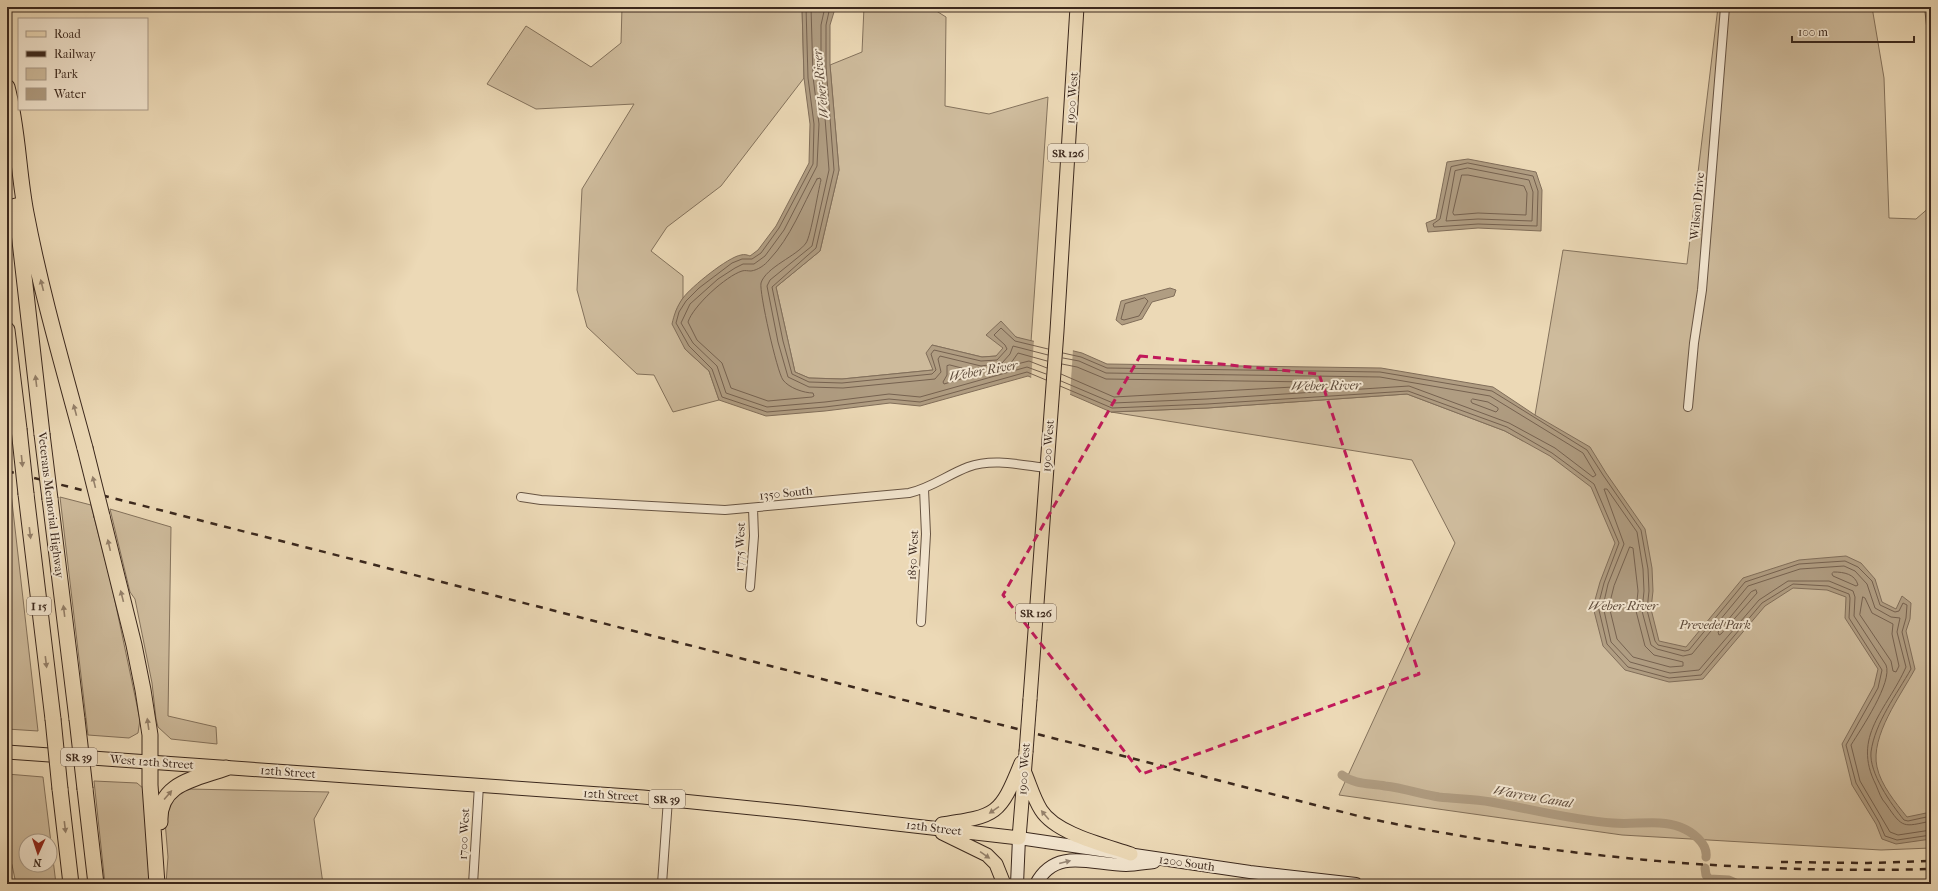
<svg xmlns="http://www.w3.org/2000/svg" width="1938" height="891" font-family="'IM FELL French Canon',serif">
  <rect width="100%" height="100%" fill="#ecd9b6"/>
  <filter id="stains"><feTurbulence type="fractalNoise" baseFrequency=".005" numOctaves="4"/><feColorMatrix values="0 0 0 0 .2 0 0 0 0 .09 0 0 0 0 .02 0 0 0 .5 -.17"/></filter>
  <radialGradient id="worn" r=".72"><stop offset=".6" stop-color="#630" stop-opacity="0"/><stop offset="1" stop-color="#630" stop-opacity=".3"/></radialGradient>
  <!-- green -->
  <path fill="#cebb9c" stroke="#84725c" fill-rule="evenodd" d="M622,7H802L804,78L721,186L667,227L651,251L683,276V298L676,311L685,349L709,371L719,400L673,412L654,375L637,374L587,327L577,290L582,189L634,104L536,109L487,84L526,26L591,67L621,43Z
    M864,7H930L946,17L945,106L989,114L1048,97L1031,342L1016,337L997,356L982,357L932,345L933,370L842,379L809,378L795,372L776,287L820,251L839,170L830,65L862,52Z
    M1718,7H1872L1884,78L1889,218L1916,219L1931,206V848L1881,850L1622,835L1339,795L1455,543L1412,460L1111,412L1207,408L1407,394L1505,431L1523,441L1536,416L1535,415L1563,250L1687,264Z
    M7,484H10L38,731L7,729Z
    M60,497L91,505L112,587L140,720L138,733L129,738L88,735Z
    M110,509L171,527L168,716L216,727L217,744L171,739L158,727L156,719L152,683L135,599L130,592Z
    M7,774L43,777L56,884H16L12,865L7,851ZM26,841H50V865H26Z
    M94,781L137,783L144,789L151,884H105Z
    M188,789L329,792L314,819L323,884H166L168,857L165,821L172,796Z"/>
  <!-- water -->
  <path fill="#b09d82" stroke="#816e5a" d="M802,7H834V12L830,25V65L839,170L820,251L776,287L795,372L809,378L842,379L933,370L926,353L932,345L982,357L996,356L1003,348L986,335L1001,321L1016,337L1082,353L1107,364L1381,368L1493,387L1535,415L1590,447L1606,473L1645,529L1652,568L1653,591L1651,609L1659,641L1686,647L1743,578L1799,560L1846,556L1861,563L1875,579L1882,602L1896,609L1902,596L1911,603L1910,619L1906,631L1915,669C1901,695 1870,736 1877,767C1881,785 1895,802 1907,817L1931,812V839L1896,844L1882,839L1876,824L1852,785L1842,744L1874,686L1878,669L1845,618L1846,597L1827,590L1793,588L1765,606L1703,679L1669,682L1625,670L1603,646L1593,607L1600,582L1615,543L1591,487L1550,456L1505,431L1407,394L1207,408L1111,412L1028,376L920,406L890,403L825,411L766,416L719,400L709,371L685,349L672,324C674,315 677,306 683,298C691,287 728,257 741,255C744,254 748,255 750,256L758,250L776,226L809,163L810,124L804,78Z
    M1468,159L1536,172L1542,190L1541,231L1478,228L1428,232L1426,223L1436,219L1447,162Z
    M1170,288L1176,290L1174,296L1152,302L1142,319L1122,325L1116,320L1121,301Z"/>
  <!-- pier -->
  <path fill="#ecd9b6" d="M1034,340L1073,349L1070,396L1031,380Z"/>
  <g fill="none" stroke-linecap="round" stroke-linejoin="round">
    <!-- shore -->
    <path stroke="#766250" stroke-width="1" d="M806,7L808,78L814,124L813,164L779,228L761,253L752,259H742L732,263L699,288L686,301L679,312L676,323L689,346L712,369L722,397L767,412L825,407L889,399L920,402L1027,372L1046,380
      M811,7L813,77L819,124L817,166L784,230L765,256L754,264H743L735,268L718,279L690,304L681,323L693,343L717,366L726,393L767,407L825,402L889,394L920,397L1027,367L1046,374
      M825,7L821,25V66L829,170L812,246L770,280L767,286L778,342L788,377L809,387L843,388L935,379L941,372L938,359L940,356L981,366L1002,363L1010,354L1013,346L1048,355
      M830,7L826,25V66L834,170L816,248L772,287L783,341L792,374L809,382L842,383L932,374L936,370L931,354L934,350L981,361L997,360L1007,349L1005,345L994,335L1001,328L1015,341L1048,349
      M1468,163L1533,176L1538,191L1537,226L1478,224L1434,227L1433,224L1440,219L1451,167Z
      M1468,168L1529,180L1533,192L1532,221L1478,219L1446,221L1455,171Z
      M1462,175H1468L1524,186L1527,193L1526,215L1478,213L1454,215L1453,213Z
      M817,179L820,178L821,180C818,191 811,236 806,243C797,256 766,267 761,283C759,292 777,372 783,380C789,388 804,393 813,393L814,396L812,397L768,401L731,388L722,363L697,340L688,322C693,306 726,276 742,271C745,270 748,271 751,271C758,270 765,265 769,260C791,237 802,206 817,179Z
      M1145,298L1148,301L1139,316L1124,320L1121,319L1125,304Z
      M1063,353L1081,357L1107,368L1380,372L1492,391L1587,450L1603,475L1641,530L1648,569L1649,591L1647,610L1655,641L1658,645L1685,651L1689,650L1745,582L1799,564L1845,561L1858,567L1872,581L1880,605L1895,612L1899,611L1903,603L1907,605L1906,618L1902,632L1911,669C1897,694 1875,722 1871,752C1869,773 1891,804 1904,820L1908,821L1931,816
      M950,365L977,372L978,374L944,384L943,382L947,375V366Z
      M1047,368L1029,361L1013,365L1011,363L1018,353L1047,361
      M1061,374L1114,397L1311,386L1313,384L1311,382L1106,379L1077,367L1062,364
      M1061,381L1113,403L1207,399L1409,386L1509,423L1555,448L1593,477L1596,475L1583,453L1490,396L1380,377L1106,373L1079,361L1063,358
      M1060,386L1112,408L1207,404L1408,391L1507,427L1552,453L1594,484L1619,543L1604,583L1598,606L1607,644L1628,667L1669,678L1701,675L1762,603L1793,584L1828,586L1849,594L1850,598L1849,618L1882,670L1878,688L1846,745L1856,783L1879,822L1885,836L1897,840L1931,835
      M1473,399L1488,402L1498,408V410L1496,412L1472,403L1471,401Z
      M1630,547L1633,548L1638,591L1636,611L1645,646L1654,655L1683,662V666L1670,667L1633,657L1617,639L1609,606L1614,586Z
      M1834,572C1844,572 1855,574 1858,585L1856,586L1833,576L1832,574Z
      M1756,590L1757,593L1721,634L1719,635L1718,632L1751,592Z
      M1863,597L1865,598L1872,613L1893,624L1892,634L1899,666L1896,672L1893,671L1891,661L1860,615Z
      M1931,821C1903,827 1903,829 1886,804C1881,799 1879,792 1876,785C1851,736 1887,710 1906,667L1897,632L1900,618L1891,617L1875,608L1867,584L1855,571L1844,566L1800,569L1748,586L1692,654L1683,656L1657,649L1651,645L1642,611L1644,591L1643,569L1637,532L1607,489H1604L1624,544L1608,584L1603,606L1611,642L1630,662L1670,673L1699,670L1759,600L1788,581H1829L1853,591L1855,597L1854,616L1886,665C1893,682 1861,729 1851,745L1860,781L1890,832L1898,835L1931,830"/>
    <!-- canal -->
    <path stroke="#b09d82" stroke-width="9" d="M1342,775C1355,785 1370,783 1385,786C1403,788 1421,794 1439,797C1456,799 1474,799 1491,802C1531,809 1572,820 1613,823C1635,825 1660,819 1680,827C1691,831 1708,843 1706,857
      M1705,868L1706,875L1709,879L1729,880L1738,884"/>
    <!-- street casing -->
    <g stroke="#675443" stroke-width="10">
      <path id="street" d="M1929,7L1931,25
        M1688,407L1694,343L1702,290L1725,7
        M521,497L541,500L725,510L909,493C931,488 947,475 968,467C993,458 1021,465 1047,468
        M750,587L754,536L753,508
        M921,622L926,534L924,489
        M473,884L479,785
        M662,884L668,799"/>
    </g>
    <!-- secondary casing -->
    <g stroke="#3b281d" stroke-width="14">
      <path id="secondary" d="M1017,884L1019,838L1250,872L1356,884
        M1036,884C1056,846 1093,865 1126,865C1135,865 1145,863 1154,862"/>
    </g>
    <!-- primary casing -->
    <g stroke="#3b281d" stroke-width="15">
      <path id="primary" d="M1030,699L1057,331L1077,7
        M7,752L643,797L801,813L1019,838L1026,752
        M1025,773C1030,785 1034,799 1041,810C1056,834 1105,845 1131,854
        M942,824C997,816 1000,815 1021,763
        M942,833L987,855L996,864L1004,884"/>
    </g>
    <!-- highway casing -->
    <g stroke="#3b281d" stroke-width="17">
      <path id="highway" d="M7,87C18,128 18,171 26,213C41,292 64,370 85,448
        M16,206L42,434
        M7,330L19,429
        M26,494L53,719
        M50,499L77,719
        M102,516L134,645L143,690L150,735V785L157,884
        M60,789L71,884
        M85,789L96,884
        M160,822C158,783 195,779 226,768"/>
    </g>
    <!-- street -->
    <use href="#street" stroke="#f3e6d0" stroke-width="8"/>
    <!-- secondary -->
    <use href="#secondary" stroke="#f3e6d0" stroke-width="12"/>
    <!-- primary -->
    <use href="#primary" stroke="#ecd9b6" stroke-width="13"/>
    <!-- highway -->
    <use href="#highway" stroke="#ecd9b6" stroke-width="15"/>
    <!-- rail -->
    <path stroke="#3b281d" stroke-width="2.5" stroke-dasharray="7 7" stroke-linecap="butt" d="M7,471L1366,818C1553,857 1740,874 1931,869
      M1781,862L1868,863L1931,861"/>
    <!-- primary-bridge casing -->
    <g stroke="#3b281d" stroke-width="15" stroke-linecap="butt">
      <path id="primary-bridge" d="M1026,752L1030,699"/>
    </g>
    <!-- highway-bridge casing -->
    <g stroke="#3b281d" stroke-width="17" stroke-linecap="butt">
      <path id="highway-bridge" d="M19,429L26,494
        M42,434L50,499
        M85,448L102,516
        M53,719L60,789
        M77,719L85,789"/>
    </g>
    <!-- primary-bridge -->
    <use href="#primary-bridge" stroke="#ecd9b6" stroke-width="13"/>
    <!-- highway-bridge -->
    <use href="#highway-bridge" stroke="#ecd9b6" stroke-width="15"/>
  </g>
  <!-- one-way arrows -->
  <defs><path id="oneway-solid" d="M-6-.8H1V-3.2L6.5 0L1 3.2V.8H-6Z"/></defs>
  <g fill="#94806a">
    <use href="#oneway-solid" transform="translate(42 285) rotate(-104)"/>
    <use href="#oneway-solid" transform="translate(36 381) rotate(-97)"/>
    <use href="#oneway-solid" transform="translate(75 410) rotate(-105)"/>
    <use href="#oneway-solid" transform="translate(22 461) rotate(84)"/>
    <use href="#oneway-solid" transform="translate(94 482) rotate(-104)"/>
    <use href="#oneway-solid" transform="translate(30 533) rotate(83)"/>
    <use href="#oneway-solid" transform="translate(109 545) rotate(-103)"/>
    <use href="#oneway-solid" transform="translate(122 596) rotate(-104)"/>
    <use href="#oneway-solid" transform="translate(64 611) rotate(-97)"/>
    <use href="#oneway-solid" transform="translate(46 662) rotate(83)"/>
    <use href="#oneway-solid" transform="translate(148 724) rotate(-98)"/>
    <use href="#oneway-solid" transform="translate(168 795) rotate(-49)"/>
    <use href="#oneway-solid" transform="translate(994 810) rotate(146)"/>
    <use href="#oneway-solid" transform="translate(1045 815) rotate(-130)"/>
    <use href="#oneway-solid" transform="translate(65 827) rotate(83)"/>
    <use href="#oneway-solid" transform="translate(985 855) rotate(35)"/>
  </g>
  <use fill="#978776" href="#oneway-solid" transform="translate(1065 862) rotate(-14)"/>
  <!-- marked area -->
  <path fill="none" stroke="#c2185b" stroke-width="3" stroke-dasharray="8 5" stroke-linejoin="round" d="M1140,356L1319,374L1419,674L1142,774L1003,595Z"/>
  <g text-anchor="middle" stroke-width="4" stroke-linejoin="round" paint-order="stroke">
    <!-- shield labels -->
    <g fill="#f3e6d0" stroke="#726153" stroke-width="1">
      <rect x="1048" y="144" width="40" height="18" rx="3"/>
      <rect x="27" y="597" width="24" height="18" rx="3"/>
      <rect x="1016" y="604" width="40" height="18" rx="3"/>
      <rect x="61" y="748" width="36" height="18" rx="3"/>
      <rect x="649" y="790" width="36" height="18" rx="3"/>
    </g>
    <g font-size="11" font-weight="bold" fill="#3b281d">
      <text x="1068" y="157">SR 126</text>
      <text x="39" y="610">I 15</text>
      <text x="1036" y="617">SR 126</text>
      <text x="79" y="761">SR 39</text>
      <text x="667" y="803">SR 39</text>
    </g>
    <!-- street labels -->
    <g font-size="12" fill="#3b281d" stroke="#f3e6d0">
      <text transform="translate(1072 98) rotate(-86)" y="4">1900 West</text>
      <text transform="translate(1697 206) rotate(-85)" y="4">Wilson Drive</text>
      <text transform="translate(1048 446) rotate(-86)" y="4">1900 West</text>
      <text transform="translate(786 493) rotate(-6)" y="4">1350 South</text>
      <text transform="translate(51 505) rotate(83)" y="4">Veterans Memorial Highway</text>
      <text transform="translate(740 547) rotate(-88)" y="4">1775 West</text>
      <text transform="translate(913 555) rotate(-87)" y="4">1850 West</text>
      <text transform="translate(152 762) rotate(4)" y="4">West 12th Street</text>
      <text transform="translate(1024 769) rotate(-86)" y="4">1900 West</text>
      <text transform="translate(288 772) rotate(4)" y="4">12th Street</text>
      <text transform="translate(611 795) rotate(4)" y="4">12th Street</text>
      <text transform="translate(934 828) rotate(7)" y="4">12th Street</text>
      <text transform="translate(464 834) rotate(-87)" y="4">1700 West</text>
      <text transform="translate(1187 863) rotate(8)" y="4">1200 South</text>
    </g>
    <!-- park labels -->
    <g font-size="12" font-style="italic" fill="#584536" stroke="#f3e6d0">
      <text x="1715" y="629">Prevedel Park</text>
    </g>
    <!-- water labels -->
    <g font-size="13" font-style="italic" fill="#5e4b3b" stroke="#f3e6d0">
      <text transform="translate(820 84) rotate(-96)" y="5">Weber River</text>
      <text transform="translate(983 370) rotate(-10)" y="5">Weber River</text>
      <text transform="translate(1326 385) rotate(-1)" y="5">Weber River</text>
      <text x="1623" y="610">Weber River</text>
      <text transform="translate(1533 796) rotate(10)" y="5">Warren Canal</text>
    </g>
  </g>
  <!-- margin -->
  <rect width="1938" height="891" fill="none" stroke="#ecd9b6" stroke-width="24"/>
  <rect x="8" y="8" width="1922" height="875" fill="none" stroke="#3b281d" stroke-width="2"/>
  <rect x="12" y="12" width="1914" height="867" fill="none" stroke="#3b281d"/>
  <!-- legend -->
  <rect x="18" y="18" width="130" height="92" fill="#f3e6d0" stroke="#a99a88"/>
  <rect x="26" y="31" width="20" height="6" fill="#ecd9b6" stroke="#a99a88"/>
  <text x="54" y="38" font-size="12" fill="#3b281d">Road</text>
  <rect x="26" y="51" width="20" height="6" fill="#3b281d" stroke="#a99a88"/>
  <text x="54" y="58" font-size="12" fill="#3b281d">Railway</text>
  <rect x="26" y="68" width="20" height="12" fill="#cebb9c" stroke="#a99a88"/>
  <text x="54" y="78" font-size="12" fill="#3b281d">Park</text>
  <rect x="26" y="88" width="20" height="12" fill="#b09d82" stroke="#a99a88"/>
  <text x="54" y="98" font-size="12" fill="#3b281d">Water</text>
  <!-- north arrow -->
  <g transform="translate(38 853) rotate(183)"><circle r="19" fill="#f3e6d0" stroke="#a99a88"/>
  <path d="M0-3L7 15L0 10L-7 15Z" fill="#8f2418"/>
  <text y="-6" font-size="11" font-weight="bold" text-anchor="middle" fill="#3b281d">N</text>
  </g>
  <!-- scale -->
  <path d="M1792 36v6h122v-6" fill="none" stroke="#3b281d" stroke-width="2"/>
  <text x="1798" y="36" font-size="12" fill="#3b281d" stroke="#f3e6d0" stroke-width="3" paint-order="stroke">100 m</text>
  <rect width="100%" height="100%" filter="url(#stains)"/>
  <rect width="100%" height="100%" fill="url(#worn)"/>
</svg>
